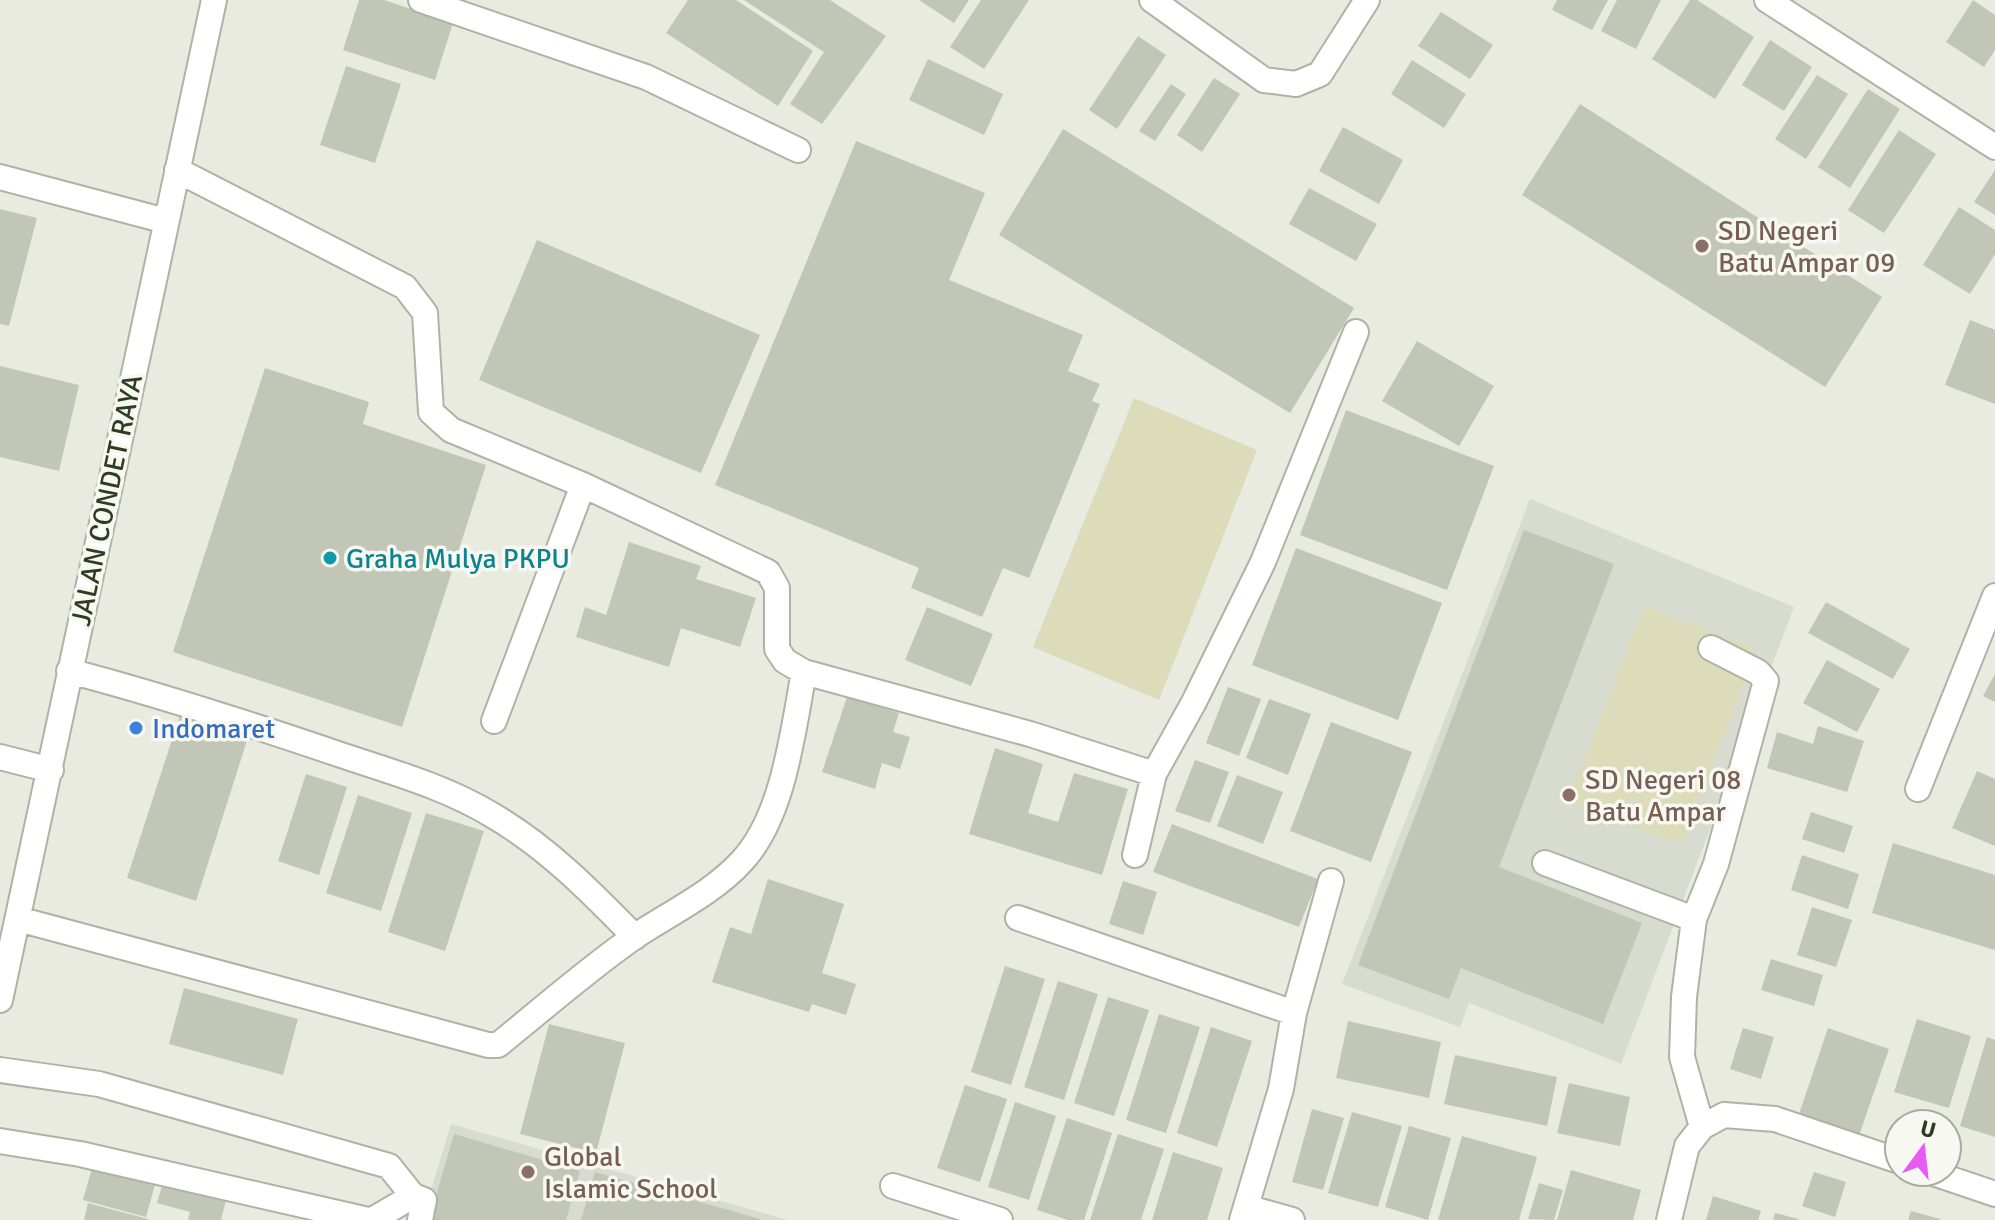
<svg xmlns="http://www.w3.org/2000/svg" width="1995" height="1220" font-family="Signika,sans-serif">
  <rect width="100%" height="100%" fill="#e9ebe1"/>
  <!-- built -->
  <path fill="#d8dbcf" d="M1530,499L1794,607L1621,1064L1469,1003L1460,1027L1342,984Z
    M451,1124L788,1220H422Z"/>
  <!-- green -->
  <path fill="#dcdcba" d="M1134,398L1257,450L1159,700L1033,647Z
    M1644,606L1757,649L1682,845L1568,801Z"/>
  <!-- building -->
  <path fill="#c1c6b6" d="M359,0H384L453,23L435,80L343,50Z
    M688,0H736L813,51L778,106L666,33Z
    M744,0H830L886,36L822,124L790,104L824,52Z
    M919,0H969L954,23Z
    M981,0H1029L984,69L950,47Z
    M1557,0H1608L1592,30L1552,10Z
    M1617,0H1661L1636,49L1601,31Z
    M1690,0H1697L1754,37L1715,99L1652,59Z
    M1973,0L1995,15V50L1984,67L1946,42Z
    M1441,12L1493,45L1470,79L1418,46Z
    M1138,36L1166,55L1117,129L1089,110Z
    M1770,40L1812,67L1784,111L1742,85Z
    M928,59L1003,94L984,135L909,100Z
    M1412,60L1466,94L1444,128L1391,94Z
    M346,66L401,84L375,163L320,145Z
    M1817,75L1848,94L1806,159L1775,139Z
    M1214,78L1240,94L1202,152L1177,135Z
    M1171,84L1186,94L1155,141L1139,131Z
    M1868,89L1900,109L1850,188L1818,167Z
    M1580,104L1882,297L1825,387L1522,195Z
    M1343,127L1403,160L1379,204L1319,171Z
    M1063,129L1354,308L1290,413L999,235Z
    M1899,130L1936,154L1884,233L1848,210Z
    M856,141L985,193L949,280L1083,335L1068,371L1100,384L1092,401L1100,404L1029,578L1003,568L982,617L911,588L919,568L715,485Z
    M1995,170V215L1974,202Z
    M1309,188L1377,224L1356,261L1289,224Z
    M1959,207L1995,230V254L1970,294L1923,265Z
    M0,209L37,218L9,326L0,324Z
    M537,240L760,335L701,473L479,380Z
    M1970,320L1995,330V404L1945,385Z
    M1417,341L1494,386L1459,446L1382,401Z
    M0,366L79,385L59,471L0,457Z
    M265,368L369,402L363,424L486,465L402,727L173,652Z
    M1346,410L1494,466L1447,590L1300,535Z
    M1524,530L1614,564L1499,867L1642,923L1603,1024L1461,968L1449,999L1358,965Z
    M629,542L701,566L696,579L756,598L740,647L681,628L669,667L576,637L585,607L606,615Z
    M1296,548L1442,603L1398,720L1252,665Z
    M1826,602L1910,649L1893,679L1808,633Z
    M927,607L993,634L971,686L905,660Z
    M1827,660L1880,689L1857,732L1803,703Z
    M1995,674V702L1983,696Z
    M1228,687L1261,699L1239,756L1206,743Z
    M847,697L899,713L893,732L910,737L900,769L882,763L875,789L822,772Z
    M1269,699L1311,714L1288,775L1246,758Z
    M182,709L250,731L196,901L127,878Z
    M1331,722L1412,752L1371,862L1290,831Z
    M1818,726L1864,741L1847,792L1767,768L1777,732L1813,744Z
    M995,748L1043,764L1028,813L1058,822L1074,773L1128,789L1102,875L969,834Z
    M1195,760L1229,772L1210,823L1175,811Z
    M1977,771L1995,779V846L1952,828Z
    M306,774L347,787L319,875L278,861Z
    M1237,775L1283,792L1263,844L1217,826Z
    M358,795L412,813L381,911L326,893Z
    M1811,812L1853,826L1844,853L1802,839Z
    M426,813L484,831L445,951L388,932Z
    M1172,824L1318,879L1299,927L1153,872Z
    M1893,843L1995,875V950L1872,913Z
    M1802,855L1859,874L1848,909L1791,890Z
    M768,879L844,904L822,973L856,984L846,1015L812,1004L809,1012L712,982L730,927L751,934Z
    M1123,881L1157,892L1143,935L1109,924Z
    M1812,907L1852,920L1836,967L1797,955Z
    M1771,959L1823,975L1814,1006L1761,990Z
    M1005,966L1045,979L1011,1085L971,1072Z
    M1058,981L1098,994L1064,1100L1024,1087Z
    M184,988L298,1019L283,1075L169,1044Z
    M1108,997L1149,1010L1114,1116L1074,1103Z
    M1159,1014L1200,1027L1166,1133L1126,1120Z
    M1917,1019L1971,1036L1949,1108L1894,1092Z
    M1348,1021L1441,1042L1429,1098L1336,1078Z
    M549,1024L625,1043L596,1153L520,1134Z
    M1211,1027L1252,1041L1217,1147L1177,1133Z
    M1743,1028L1774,1037L1761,1079L1730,1069Z
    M1828,1028L1889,1049L1856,1144L1796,1123Z
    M1987,1037L1995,1040V1137L1960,1126Z
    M1455,1055L1557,1077L1547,1126L1444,1104Z
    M1569,1083L1630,1097L1620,1146L1557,1133Z
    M965,1085L1007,1099L980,1182L937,1168Z
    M1015,1102L1056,1116L1029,1200L988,1187Z
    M1312,1109L1344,1118L1323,1190L1292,1182Z
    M1352,1112L1402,1126L1378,1207L1328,1193Z
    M1067,1118L1112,1133L1084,1220H1068L1037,1210Z
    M1409,1126L1451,1138L1428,1220L1385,1207Z
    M454,1134L580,1171L566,1220H429Z
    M1118,1134L1164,1149L1141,1220H1090Z
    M1462,1136L1537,1157L1519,1220H1438Z
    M1173,1152L1223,1168L1207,1220H1152Z
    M95,1157L158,1174L146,1217L83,1200Z
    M1571,1170L1641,1190L1633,1220H1557Z
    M595,1172L760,1219V1220H581Z
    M1814,1172L1846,1182L1835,1217L1802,1206Z
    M164,1179L227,1196L221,1220H188L190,1212L157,1203Z
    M1539,1183L1563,1190L1554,1220L1528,1219Z
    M1713,1196L1761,1211L1758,1220H1706Z
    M88,1203L148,1219V1220H84Z
    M1911,1211L1940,1219V1220H1908Z
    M1775,1213L1799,1219L1798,1220H1773Z"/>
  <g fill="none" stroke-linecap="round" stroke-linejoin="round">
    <!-- minor casing -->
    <g stroke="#aeb3a4" stroke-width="28">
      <path id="minor" d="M421,0L646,77L798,150
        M1152,0L1264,80L1296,84L1320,74L1367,0
        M1767,0L1995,147
        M177,170L405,287L425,313L431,412L451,430L583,485L768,572L777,588V649L785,661L804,672L1030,734L1154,774
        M0,177L166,221
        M69,671C161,695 250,724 341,755C392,772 446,787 492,815C547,847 591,892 635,937
        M494,721L583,485
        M0,757L51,770
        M1918,789L1995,596
        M1135,855L1154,774L1194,702L1263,562L1356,332
        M1545,863L1694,919
        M1018,918L1294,1013
        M18,919L488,1045H498C544,1008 589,968 637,935C672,912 714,892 742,861C784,816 793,730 804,672
        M0,1000L214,0
        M0,1070L99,1084L389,1166L413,1196L424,1200L420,1220
        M1702,1127L1682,1057L1684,997L1694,919L1716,864L1766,681L1758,672L1711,648
        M0,1141L80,1154L368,1220
        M1930,1172L1995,1194
        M893,1186L1000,1220
        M1246,1207L1292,1220
        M372,1220L413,1196
        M1242,1220L1281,1089L1294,1013L1331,881
        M1669,1220L1687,1146L1702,1127L1724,1115L1775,1119L1899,1161"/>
    </g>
    <!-- minor -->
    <use href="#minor" stroke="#fff" stroke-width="24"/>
  </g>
  <!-- markers -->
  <g fill="#8d6e63" stroke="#f7f8f1" stroke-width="3">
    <circle cx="1702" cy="246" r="8"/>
    <circle cx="1569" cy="795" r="8"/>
    <circle cx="528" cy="1172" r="8"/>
  </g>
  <circle fill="#0f9aa8" stroke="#f7f8f1" stroke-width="3" cx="330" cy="558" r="8"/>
  <circle fill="#3f7fe0" stroke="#f7f8f1" stroke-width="3" cx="136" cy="728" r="8"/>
  <g text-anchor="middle" stroke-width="7" stroke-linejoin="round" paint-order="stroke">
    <!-- education labels -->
    <g font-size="28" fill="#785e54" stroke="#f7f8f1" text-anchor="start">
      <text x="1718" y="240">SD Negeri<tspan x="1718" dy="32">Batu Ampar 09</tspan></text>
      <text x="1585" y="789">SD Negeri 08<tspan x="1585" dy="32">Batu Ampar</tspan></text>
      <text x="544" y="1166">Global<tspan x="544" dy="32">Islamic School</tspan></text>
    </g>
    <!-- street labels -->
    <g font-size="28" fill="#303c22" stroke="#f7f8f1">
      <text transform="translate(106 500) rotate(-78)" y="10">JALAN CONDET RAYA</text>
    </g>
    <!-- culture labels -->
    <g font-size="28" fill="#0d838f" stroke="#f7f8f1" text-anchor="start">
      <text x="346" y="568">Graha Mulya PKPU</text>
    </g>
    <!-- shop labels -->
    <g font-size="28" fill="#366cbe" stroke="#f7f8f1" text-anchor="start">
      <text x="152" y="738">Indomaret</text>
    </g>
  </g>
  <!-- north arrow -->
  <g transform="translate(1923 1148) rotate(15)"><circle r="38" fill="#f7f8f1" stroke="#a7ad9e" stroke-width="2"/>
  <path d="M0-6L14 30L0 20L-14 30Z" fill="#e95af0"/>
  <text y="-12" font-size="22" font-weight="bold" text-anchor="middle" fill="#303c22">U</text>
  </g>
</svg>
